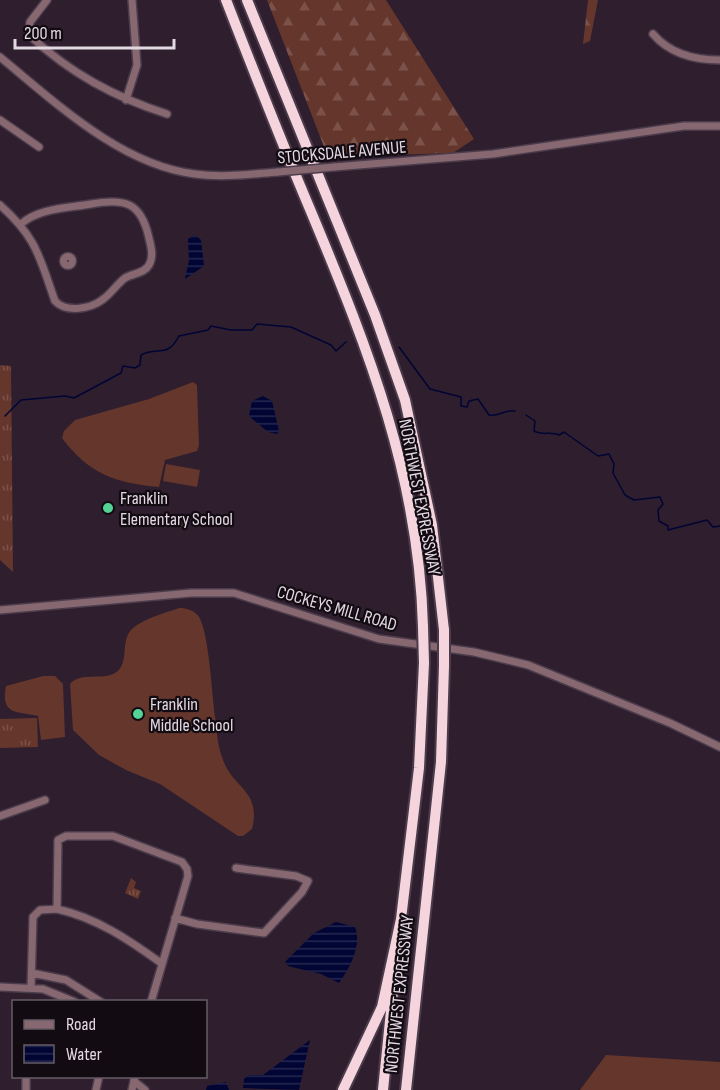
<svg xmlns="http://www.w3.org/2000/svg" width="720" height="1090" font-family="'Sofia Sans Condensed',sans-serif">
  <defs>
    <pattern id="forest-firs" width="22" height="20" patternUnits="userSpaceOnUse" patternTransform="scale(1.5)"><rect width="22" height="20" fill="#65362c"/><path d="M5 1l3.5 6h-7zM16 11l3.5 6h-7z" fill="#7b524a"/></pattern>
    <pattern id="park-tufts" width="24" height="20" patternUnits="userSpaceOnUse" patternTransform="scale(1.5)"><rect width="24" height="20" fill="#65362c"/><path d="M3 7l-1-3M5 7V3M7 7l1-3M15 17l-1-3M17 17v-4M19 17l1-3" fill="none" stroke="#7b524a"/></pattern>
    <pattern id="water-rules" width="6" height="5" patternUnits="userSpaceOnUse" patternTransform="scale(1.5)"><rect width="6" height="5" fill="#000534"/><path d="M0 2.5h6" fill="none" stroke="#252951"/></pattern>
  </defs>
  <rect width="100%" height="100%" fill="#2e1e2e"/>
  <!-- grass -->
  <path fill="#65362c" d="M193,382L197,385L199,445L197,451L165,460L159,487C115,483 89,474 62,438L64,431L75,420L149,399Z
    M166,464L200,470L197,487L163,481Z
    M179,608C187,608 194,610 199,617C209,633 212,695 215,717C217,730 217,744 222,757C232,789 262,790 252,829L243,836H238L160,784L126,770L99,755L73,730L70,684C82,671 102,681 115,673C130,664 120,642 131,630C142,619 165,613 179,608Z
    M43,676H55L63,684L65,737L41,740L38,716C18,711 0,716 6,686Z
    M606,1055L720,1062V1090H580Z"/>
  <!-- forest -->
  <path fill="url(#forest-firs)" d="M267,0H386L474,139L453,153L328,157Z
    M588,0H598L590,41L583,44Z"/>
  <!-- park -->
  <path fill="url(#park-tufts)" d="M0,365L11,366L13,572L0,560Z
    M161,514L184,516L183,526L160,524Z
    M37,718L38,747L0,748V719Z
    M131,878L136,882L134,888L141,891L138,899L125,893Z"/>
  <!-- water -->
  <path fill="url(#water-rules)" d="M195,235L201,240L204,266L185,279L189,260L188,239Z
    M263,396L272,401L279,431L277,434L268,432L249,416L252,401Z
    M336,922L355,927C362,945 350,968 339,983L321,974L288,966L285,962L314,933Z
    M310,1040L299,1090L243,1088L244,1079L249,1075H263Z
    M226,1082L229,1090H206L207,1086Z"/>
  <g fill="none" stroke-linecap="round" stroke-linejoin="round">
    <!-- stream -->
    <path stroke="#000534" stroke-width="1.5" d="M399,347L430,389L461,397V406L467,407L469,401L478,399L489,415C499,417 505,409 515,411
      M526,415L535,421L534,431C543,436 551,431 559,435L564,432L598,456L609,454L614,464L613,473L625,495L634,500L660,497L663,504L658,510L659,521L668,526V530L707,520L713,527L720,526
      M5,416L21,400L65,396L74,398L121,373L123,366L135,368L140,365L141,355C158,346 167,359 179,336L208,330L211,326L231,330H252L257,324L291,327L331,345L336,351L346,342"/>
    <!-- minor casing -->
    <g stroke="#4b3c4b" stroke-width="10">
      <path id="minor" d="M47,0L30,22L29,35C70,73 114,97 167,114
        M653,34C670,54 694,60 720,60
        M0,57C56,103 121,165 195,174C223,178 251,174 278,172
        M126,100L137,65L132,0
        M0,120L39,147
        M334,167L493,154L684,126H720
        M0,205C37,238 39,256 55,301C66,313 90,309 102,300C111,294 117,284 125,278C133,273 144,274 149,265C154,256 151,247 149,238C141,202 125,198 91,204C69,208 39,208 21,224
        M63.5 261a4.5 4.5 0 1 1 9 0a4.5 4.5 0 1 1-9 0Z
        M0,610L191,593H234L379,639L474,652L528,665L670,723L720,747
        M0,816L45,800
        M57,909C97,918 129,940 161,963
        M175,918L197,924L264,933L302,892L308,881L296,876L236,868
        M32,973L66,980L101,1002
        M0,987L43,989L75,1002
        M31,988L33,917L40,910L57,909L58,840L66,836H113L182,862L187,869L188,876L151,1002
        M26,1076V1090
        M135,1082L145,1090
        M96,1090L99,1076
        M132,1090L135,1076"/>
    </g>
    <!-- highway casing -->
    <g stroke="#4b3c4b" stroke-width="14">
      <path id="highway" d="M226,0C254,72 282,144 312,214C369,351 419,477 423,627
        M247,0L375,315L405,400L432,525L444,630
        M343,1090L382,1007L401,919L419,768L424,663
        M383,1090L394,981
        M406,1090L441,762L444,666"/>
    </g>
    <!-- minor -->
    <use href="#minor" stroke="#876770" stroke-width="7"/>
    <!-- highway -->
    <use href="#highway" stroke="#f5d4dd" stroke-width="10"/>
    <!-- minor-bridge casing -->
    <g stroke="#4b3c4b" stroke-width="10" stroke-linecap="butt">
      <path id="minor-bridge" d="M278,172L334,167"/>
    </g>
    <!-- highway-bridge casing -->
    <g stroke="#4b3c4b" stroke-width="14" stroke-linecap="butt">
      <path id="highway-bridge" d="M423,627L424,663
        M444,630V666"/>
    </g>
    <!-- minor-bridge -->
    <use href="#minor-bridge" stroke="#876770" stroke-width="7"/>
    <!-- highway-bridge -->
    <use href="#highway-bridge" stroke="#f5d4dd" stroke-width="10"/>
  </g>
  <!-- markers -->
  <g fill="#53d396" stroke="#120b12" stroke-width="2">
    <circle cx="108" cy="508" r="6"/>
    <circle cx="138" cy="714" r="6"/>
  </g>
  <g text-anchor="middle" stroke-width="4.5" stroke-linejoin="round" paint-order="stroke">
    <!-- street labels -->
    <g font-size="18" fill="#e3d9e3" stroke="#120b12">
      <text transform="translate(342 152) rotate(-5)" y="6">STOCKSDALE AVENUE</text>
      <text transform="translate(420 497) rotate(79)" y="6">NORTHWEST EXPRESSWAY</text>
      <text transform="translate(337 608) rotate(16)" y="6">COCKEYS MILL ROAD</text>
      <text transform="translate(399 994) rotate(-84)" y="6">NORTHWEST EXPRESSWAY</text>
    </g>
    <!-- poi labels -->
    <g font-size="18" fill="#e3d9e3" stroke="#120b12" text-anchor="start">
      <text x="120" y="504">Franklin<tspan x="120" dy="21">Elementary School</tspan></text>
      <text x="150" y="710">Franklin<tspan x="150" dy="21">Middle School</tspan></text>
    </g>
  </g>
  <!-- legend -->
  <rect x="12" y="1000" width="195" height="78" fill="#120b12" stroke="#665d66" stroke-width="1.5"/>
  <rect x="24" y="1020" width="30" height="9" fill="#876770" stroke="#665d66" stroke-width="1.5"/>
  <text x="66" y="1030" font-size="18" fill="#e3d9e3">Road</text>
  <rect x="24" y="1045" width="30" height="18" fill="url(#water-rules)" stroke="#665d66" stroke-width="1.5"/>
  <text x="66" y="1060" font-size="18" fill="#e3d9e3">Water</text>
  <!-- scale -->
  <path d="M15 39v9h159v-9" fill="none" stroke="#e3d9e3" stroke-width="3"/>
  <text x="24" y="39" font-size="18" fill="#e3d9e3" stroke="#120b12" stroke-width="4.5" paint-order="stroke">200 m</text>
</svg>
